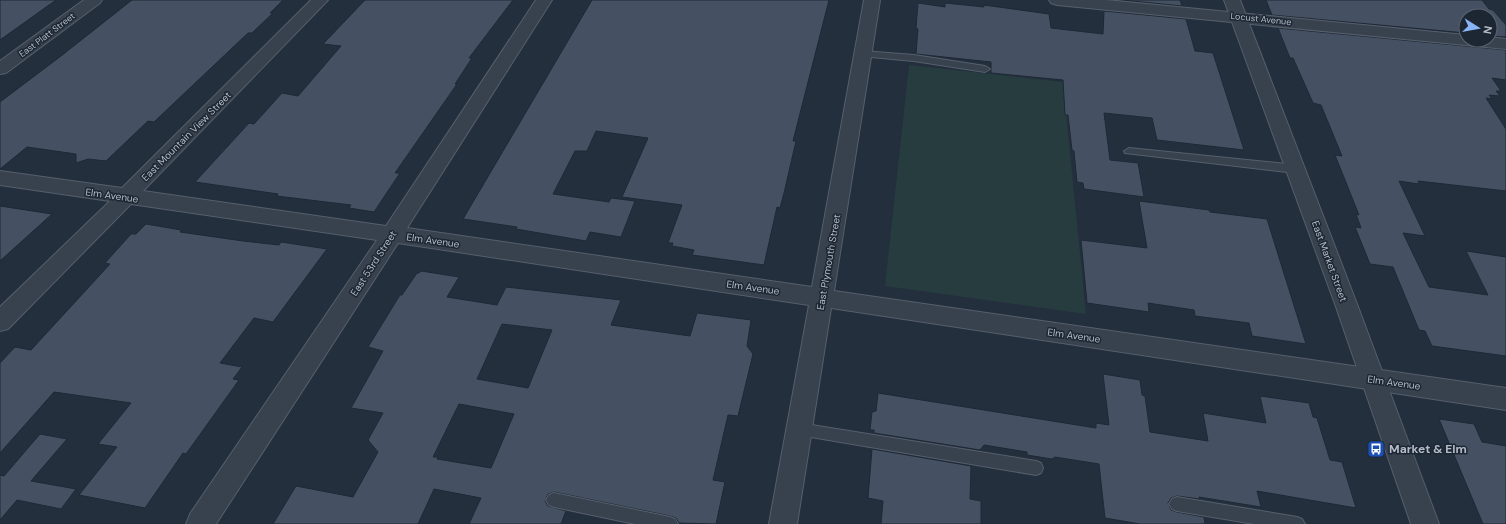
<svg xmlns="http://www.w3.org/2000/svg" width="1506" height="524" font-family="'DM Sans',sans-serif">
  <rect width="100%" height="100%" fill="#242f3e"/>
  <!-- green -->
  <path fill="#263c3f" d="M909,65L1063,82L1086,314L885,286Z"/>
  <!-- building -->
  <path fill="#455162" stroke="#1f2835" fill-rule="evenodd" d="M0,0H56L0,40Z
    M132,0H283L270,13H273L252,33H248L154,122L148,121L106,161L88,159L76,163V154L27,147L0,169V102L61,56Z
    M365,0H513L469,58H472L455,84H457L395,173H400L374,212L349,208L351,205L277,196L278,194L195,182L249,123L254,124L282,93L298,96L341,46L323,44Z
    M592,0H829L793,141H796L784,193L780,208L777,207L764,265L692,255L694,250L672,246L673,243H668L682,205L622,197L648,138L596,131L587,151H575L553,194L609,202L611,198L635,201L621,237L590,232L586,241L516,229L517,227L463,219Z
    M1122,0H1180L1182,6Z
    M1266,0H1482L1489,9L1493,10L1506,25V37L1490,36V16H1466V33L1272,15Z
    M918,3L945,7V3L984,7V5L1049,14L1051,28L1103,34L1104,11L1186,19L1195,51L1213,53L1244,150L1157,140L1152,118L1104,113L1110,160L1138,163L1144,197L1084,189L1083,183L1077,182L1074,151L1072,150L1068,115H1065L1063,80L991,73V62L916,54L918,29L916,28Z
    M1278,28L1506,50V80L1492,78L1501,91H1496L1500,96L1489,95L1492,99L1486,98L1506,129V191L1418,181L1419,184L1399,181L1425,236L1403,233L1429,287L1488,295L1466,251L1506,257V356L1432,346L1425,331L1419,330L1393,267L1370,264L1355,227L1361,228L1356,214L1359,215L1335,155L1342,156L1321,105L1313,103L1293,58H1290Z
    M1139,201L1209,210L1210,212L1267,219L1306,344L1252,336L1249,323L1195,316L1194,310L1148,303L1149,312L1087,303L1081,240L1147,248Z
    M0,206L52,214L0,261Z
    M146,224L181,230L180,232L243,241L279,245L281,242L327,249L273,322L254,318L220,363L242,367L233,379L239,380L186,454L183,453L145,508L79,495L117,447L98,444L131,403L54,392L0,453V363L15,347L31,350L110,264L105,263L131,234H136Z
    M421,271L459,277L447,297L497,305L506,287L621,300L611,325L690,336L697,313L751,320L747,346L753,354L738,416L728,415L713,480L725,482L716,524L679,523L676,518L670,516L554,492L548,494L545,501L548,506L566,511L561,524H469L481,498L434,489L418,524H273L296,486L353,497L378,452L368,440L383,413L351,408L383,351L368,347L400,295H402L417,273H419ZM502,324L552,330L528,388L477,379ZM459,404L514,414L491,468L437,459L438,457H433Z
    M1103,374L1140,380L1142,395L1145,396L1150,432L1208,441L1203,413L1266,423L1260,396L1309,403L1313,417L1317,418L1330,460L1342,462L1356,508L1257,491L1261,507L1199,497L1200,499L1177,496L1171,498L1168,503L1171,510L1177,512L1204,517L1205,524H1140L1105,518L1099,464L1055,457L1052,459L1027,455V452L984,445L980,450L874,433V430H870L872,412L876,411L878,393L1096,428V423L1109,425Z
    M1439,419L1474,424L1482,442L1506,446V524H1483Z
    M40,434L67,439L31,481L76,489L61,509L17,500L0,520V475L4,476Z
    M872,449L971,466L970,499L981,501V524H881L883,501L868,498Z"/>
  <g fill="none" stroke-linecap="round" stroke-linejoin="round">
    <!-- service casing -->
    <g stroke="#565f6c" stroke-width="2">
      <path id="service" d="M863,51L914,55L985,66L990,69L985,72L914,61L860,56L858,54Z
        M1129,148L1296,165L1300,166L1301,169L1300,172L1296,173L1125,153L1124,151Z
        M799,423L1036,461L1041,463L1043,468L1041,473L1036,475L799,435L794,433L792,429L794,425Z
        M554,493L670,517L675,519L678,524H635L554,507L549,505L546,500L549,495Z
        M1177,497L1297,517L1302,519L1305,524H1254L1177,511L1172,509L1169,504L1172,499Z"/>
    </g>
    <!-- minor casing -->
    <g stroke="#565f6c" stroke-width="2">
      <path id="minor" d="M84,0H102L100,3L6,73L0,74V61Z
        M311,0H328L143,191L386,226L536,0H552L407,228L812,287L864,0H880L834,291L1506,388V410L831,308L797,524H769L809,305L398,243L216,524H186L190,514L377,240L131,204L8,329L0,331V307L110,201L0,185V171L122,188Z
        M1049,0H1106L1466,35V40H1490V37L1506,39V49L1057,5L1051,3Z"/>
    </g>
    <!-- tertiary casing -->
    <g stroke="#565f6c" stroke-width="2">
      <path id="tertiary" d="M1224,0H1240L1357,304L1439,524H1411L1335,304Z"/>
    </g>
    <!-- service -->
    <use href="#service" fill="#38414e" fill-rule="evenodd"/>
    <!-- minor -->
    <use href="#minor" fill="#38414e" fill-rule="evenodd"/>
    <!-- tertiary -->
    <use href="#tertiary" fill="#38414e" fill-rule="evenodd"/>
  </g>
  <!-- icons -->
  <defs>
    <g id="bus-square" transform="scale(0.9)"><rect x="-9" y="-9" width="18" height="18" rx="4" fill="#1a4fb4" stroke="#1d2633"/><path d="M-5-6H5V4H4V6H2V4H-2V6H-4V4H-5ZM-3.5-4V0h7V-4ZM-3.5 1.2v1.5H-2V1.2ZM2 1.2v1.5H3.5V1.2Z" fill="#fff"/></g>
  </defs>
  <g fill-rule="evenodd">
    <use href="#bus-square" x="1376" y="449"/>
  </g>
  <g text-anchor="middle" stroke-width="3" stroke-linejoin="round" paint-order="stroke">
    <!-- far-street labels -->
    <g font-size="9" fill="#b4bcc9" stroke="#1d2633">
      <text transform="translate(1261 19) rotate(6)" y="3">Locust Avenue</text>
      <text transform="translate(47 35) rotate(-37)" y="3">East Platt Street</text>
    </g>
    <!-- street labels -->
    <g font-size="10" fill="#b4bcc9" stroke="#1d2633">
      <text transform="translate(186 136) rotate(-45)" y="4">East Mountain View Street</text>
      <text transform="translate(112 195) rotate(8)" y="4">Elm Avenue</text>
      <text transform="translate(433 240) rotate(8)" y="4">Elm Avenue</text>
      <text transform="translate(1330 261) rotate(70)" y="4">East Market Street</text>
      <text transform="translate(828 262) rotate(-80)" y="4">East Plymouth Street</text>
      <text transform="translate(373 263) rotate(-57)" y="4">East 53rd Street</text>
      <text transform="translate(753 287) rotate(8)" y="4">Elm Avenue</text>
      <text transform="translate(1074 335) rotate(8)" y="4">Elm Avenue</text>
      <text transform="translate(1394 382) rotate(8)" y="4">Elm Avenue</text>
    </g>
    <!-- near-poi labels -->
    <g font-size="12" font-weight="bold" fill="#b4bcc9" stroke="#1d2633" text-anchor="start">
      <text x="1389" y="453">Market &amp; Elm</text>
    </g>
  </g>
  <!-- north arrow -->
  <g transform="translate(1478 28) rotate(101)"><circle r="19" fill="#1d2633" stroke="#59626f"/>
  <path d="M0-3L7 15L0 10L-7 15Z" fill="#8ab4f8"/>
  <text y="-6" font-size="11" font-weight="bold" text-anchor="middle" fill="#b4bcc9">N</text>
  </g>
</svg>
